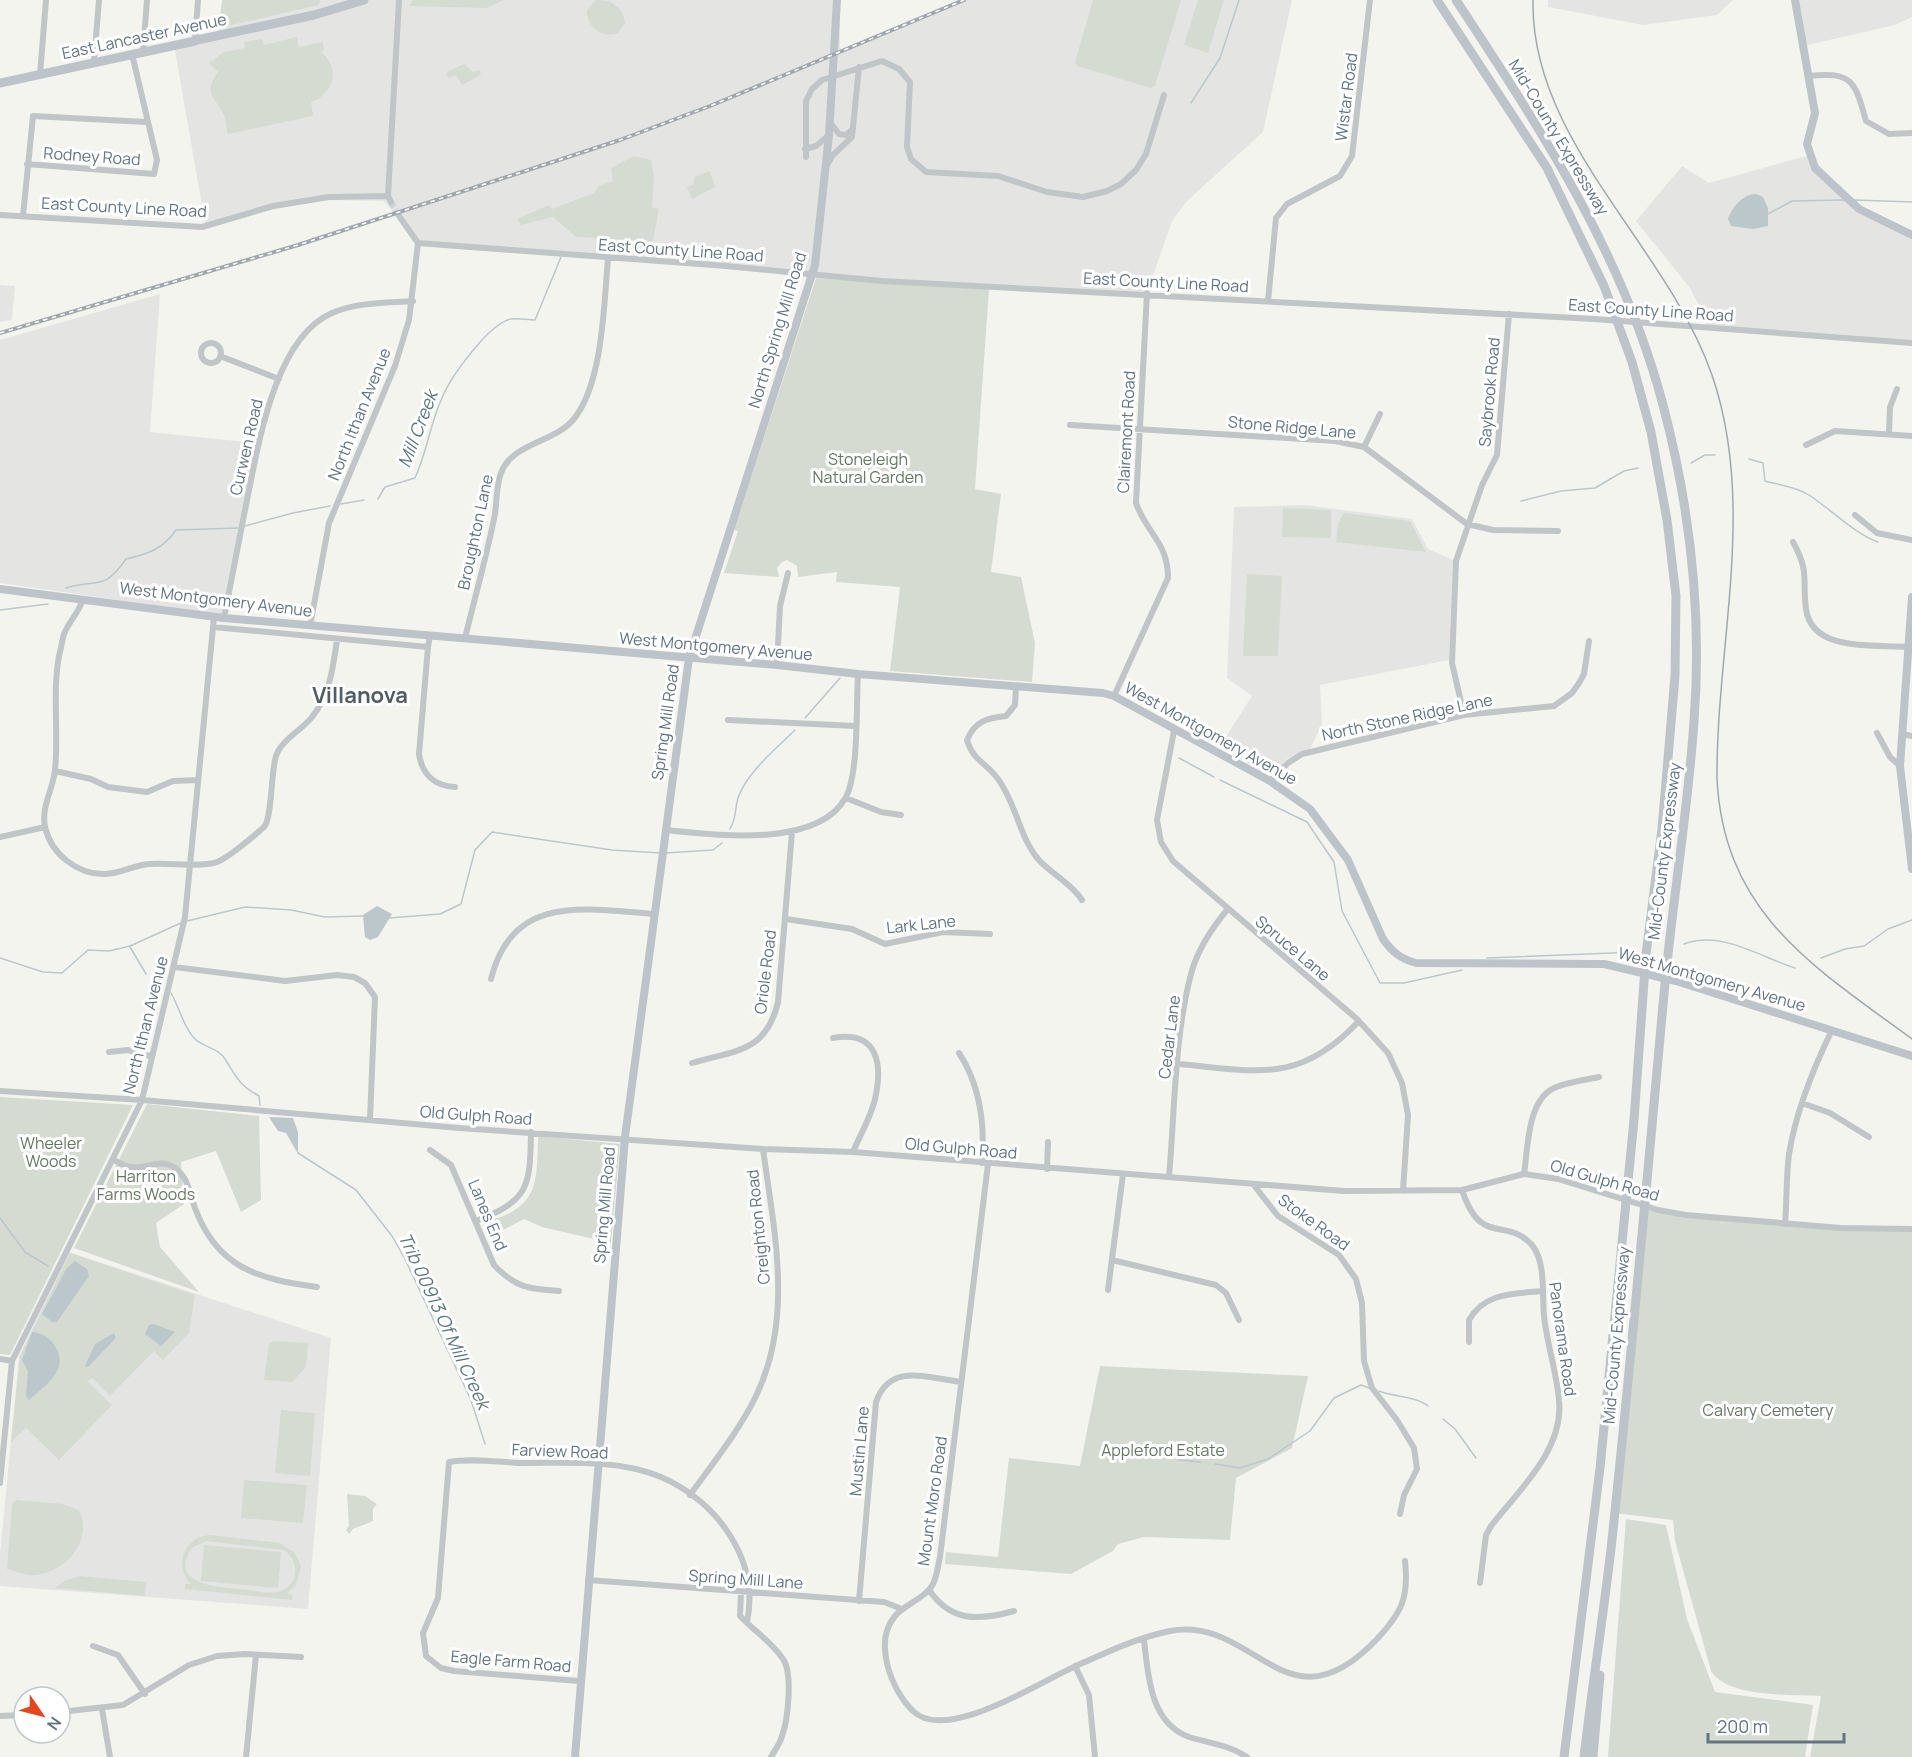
<svg xmlns="http://www.w3.org/2000/svg" width="1912" height="1757" font-family="Manrope,sans-serif">
  <rect width="100%" height="100%" fill="#f4f4ef"/>
  <!-- built -->
  <path fill="#e4e5e3" d="M222,0H840V51L964,0H1292L1263,132L1187,201L1172,221L1147,293L882,281L418,243L384,201L323,200L205,223L174,45L218,36Z
    M1548,0H1733L1717,15L1643,25L1548,7Z
    M1795,0H1912V17L1895,25L1803,46Z
    M1810,155L1859,209L1912,235V343L1706,327L1707,321L1690,288L1636,221L1682,166L1709,183Z
    M0,285L15,286L12,320L0,322Z
    M160,294L150,432L256,443L222,615L0,583V340Z
    M1305,505L1412,519L1428,549L1453,560L1449,660L1320,685L1322,724L1310,749L1287,759L1269,777L1220,746L1252,696L1227,678L1234,507Z
    M69,1252L331,1338L308,1609L0,1586V1554L19,1356Z"/>
  <!-- green -->
  <path fill="#d5dbd0" fill-rule="evenodd" d="M222,0H320L319,5L219,28Z
    M413,0H504L486,8L409,6Z
    M596,0C611,0 623,6 625,23L618,33C602,39 586,27 587,10Z
    M1093,0H1181L1155,86L1151,88L1077,66L1075,62Z
    M1198,0H1224L1208,53L1184,45Z
    M297,37L299,47L323,42L324,50L321,52C341,68 334,94 311,102L313,116L228,134C226,128 226,120 224,115C216,98 202,93 218,72L209,63L224,52L245,48L244,42L262,39L264,45Z
    M464,64L473,72L479,70L481,75L462,85L456,75L449,78L446,75L448,71Z
    M634,156L651,160L654,177L652,207L659,209L653,241L576,237L553,217L521,225L517,219L549,205L552,209L594,193L598,186L613,181L611,168Z
    M710,171L715,187L692,199L687,187L694,184V177Z
    M816,278L989,289L975,489L1001,494L991,572L1021,577L1035,643L1032,682L890,671L900,587L836,582L837,572L798,577L797,566L787,560L782,562L777,568L779,577L724,573L738,531L734,530Z
    M1283,508L1331,510V538L1282,537Z
    M1344,513L1410,521L1426,552L1336,542L1338,524Z
    M1247,574L1282,576L1278,656H1243Z
    M0,1097L133,1105L10,1355L0,1354Z
    M147,1104L259,1116L261,1200L241,1212L216,1151L181,1162L184,1204L156,1223L160,1247L199,1292L74,1248Z
    M538,1136L620,1144L611,1243L542,1227L524,1219L488,1238L483,1223C538,1208 537,1186 538,1136Z
    M1643,1210L1737,1221L1912,1229V1757H1810L1821,1696C1790,1694 1728,1698 1711,1671L1675,1541L1673,1520L1614,1513Z
    M70,1253L195,1295L189,1333L163,1360L154,1351L110,1396L92,1378L88,1381L84,1378L112,1405L59,1460L26,1428L11,1442L20,1356Z
    M273,1341L308,1343L306,1367L292,1382L264,1380L269,1344Z
    M1100,1366L1308,1376L1292,1448L1236,1478L1230,1540L1144,1537L1118,1544L1113,1551L1071,1574L945,1564L946,1552L998,1557L1009,1458L1080,1466Z
    M281,1410L315,1413L310,1476L275,1473Z
    M244,1480L307,1485L303,1523L241,1518Z
    M347,1494L365,1496L377,1504L373,1509V1521L353,1529L349,1534L346,1530L349,1526Z
    M16,1500L63,1504L79,1510C94,1540 65,1573 35,1575C26,1576 16,1571 7,1569L12,1504Z
    M1626,1519L1666,1525L1687,1619L1715,1692L1813,1705L1805,1757H1608Z
    M210,1535L280,1543L295,1553L301,1566L296,1585L287,1593L293,1595L292,1600L185,1589V1584H191C173,1566 184,1537 210,1535ZM206,1541L284,1550C301,1561 299,1587 277,1592C266,1594 252,1590 240,1589C219,1587 167,1585 192,1548Z
    M204,1545L281,1552L278,1588L201,1581Z
    M80,1576L146,1582L145,1596L55,1588L66,1580Z"/>
  <!-- water -->
  <path fill="#bcc7cc" d="M1756,194L1763,197L1768,208V226L1753,229L1731,226L1728,219C1732,207 1743,194 1756,194Z
    M377,906L392,914L378,937L370,940L365,937L363,915Z
    M269,1117L293,1118L298,1132V1154L286,1133L278,1131Z
    M75,1261L87,1269L89,1276L57,1322H52L42,1314L67,1268Z
    M154,1324L175,1332L161,1346L145,1334L149,1325Z
    M32,1332C49,1332 65,1353 58,1369C53,1381 39,1391 29,1400L26,1396L28,1371L22,1360Z
    M114,1333L116,1338L88,1367L85,1366L95,1344Z"/>
  <g fill="none" stroke-linecap="round" stroke-linejoin="round">
    <!-- stream -->
    <path stroke="#bcc7cc" stroke-width="1.5" d="M1191,103L1220,58L1239,0
      M1855,200L1912,202
      M1768,214L1792,201L1844,200
      M1749,459L1763,463L1765,481C1778,485 1797,487 1809,495C1829,508 1858,536 1878,542
      M1691,463L1705,455H1715
      M378,499L385,487L415,478C427,452 430,424 442,398C450,378 489,323 511,319C518,318 527,320 535,320L561,257
      M1521,501L1561,491L1595,488L1624,471L1638,468
      M341,504L364,500
      M245,526L293,513L330,506
      M66,588C99,578 103,592 126,559C148,554 163,549 176,530L238,528
      M0,610L48,604
      M805,718L840,678
      M1179,758L1214,777
      M1220,780L1307,822L1334,862L1342,911L1380,983H1404L1462,970
      M730,829C738,814 734,810 738,798C747,772 776,749 795,730
      M665,853L713,850L722,843
      M389,918L440,914L461,904L475,850L492,832L612,850L661,853
      M187,921L245,907L291,910L325,917L363,916
      M1684,944C1722,930 1760,957 1795,968
      M130,947L146,974
      M0,958L43,972L62,973L88,950L109,951L130,946L183,922
      M1487,958L1637,952
      M1821,958L1845,949L1864,946L1888,929L1912,920
      M156,987L163,989
      M171,993C179,1007 184,1028 194,1038C202,1047 219,1048 225,1059C237,1078 238,1084 259,1096L260,1105
      M298,1153L356,1190L392,1236L405,1259L471,1400L485,1444
      M0,1218L25,1252L48,1266
      M1379,1391C1394,1397 1416,1396 1428,1406
      M1443,1419L1455,1429L1476,1458
      M1178,1460L1201,1462
      M1215,1464L1240,1468L1268,1459L1310,1431L1334,1398L1361,1385L1369,1388"/>
    <!-- minor-tunnel -->
    <path stroke="#d0d4d4" stroke-width="6" stroke-dasharray="6 3" stroke-linecap="butt" d="M391,202L399,216"/>
    <!-- minor -->
    <path stroke="#c1c5c8" stroke-width="6" d="M195,41L198,0
      M143,52L147,0
      M94,61L99,0
      M40,75L46,0
      M1809,76C1853,71 1855,82 1866,121L1889,134L1912,133
      M830,122L839,134L846,135L853,129
      M805,149L816,146L829,135
      M806,157V101L812,89L822,80L882,61L899,69L910,82L907,147L911,159L926,172L998,176L1047,192L1083,197L1107,191L1121,184L1136,170L1146,154L1164,95
      M27,164L154,174L157,160L132,54
      M827,165L833,155L852,137L859,67
      M391,202L388,196L399,0
      M0,215L202,227L273,206L329,197L388,196
      M23,216L33,116L146,122
      M418,243L726,266L882,281L1594,319L1912,343
      M1268,301L1276,218L1287,204L1340,176L1352,156L1370,0
      M201 353a10 10 0 1 1 20 0a10 10 0 1 1-20 0Z
      M220,356L279,379
      M1070,425L1335,441L1364,447L1467,524L1493,530L1558,531
      M1889,433L1890,407L1897,389
      M1806,445L1835,431L1912,436
      M1364,447L1380,414
      M1855,515L1877,533L1912,540
      M1793,542C1810,573 1802,578 1806,609C1812,653 1875,644 1908,647
      M83,599C79,613 69,621 64,634C62,641 61,649 59,656C52,694 59,732 55,770C53,790 41,806 45,827C51,854 78,875 105,874C120,874 134,865 149,864C168,862 201,868 217,862C228,858 254,836 264,827C272,820 271,770 276,756C281,740 302,730 312,717C330,695 333,667 337,640
      M224,618C231,582 238,546 245,510C257,454 272,339 332,313C357,302 386,303 413,301
      M310,626L329,523L395,366L409,320L418,243L399,216
      M213,627L428,647L430,635
      M465,638C475,597 487,555 495,514C497,501 496,486 501,473C512,443 553,443 573,420C603,385 604,303 608,258
      M428,647L419,754C422,774 434,786 455,787
      M777,665L780,606L788,573
      M1016,687L1015,705L1006,716C987,718 975,721 967,740C973,761 987,763 998,779C1016,803 1019,836 1038,859C1051,874 1071,883 1082,900
      M1114,696L1168,578C1168,542 1147,534 1136,503L1147,293
      M1464,715L1452,663L1456,561L1482,485L1497,455L1509,314
      M728,720L855,726
      M1174,731L1157,820L1161,842L1173,861L1357,1019L1388,1053L1402,1083L1408,1115L1403,1191
      M1877,733L1890,757L1900,766
      M1902,734L1912,736
      M55,771L91,779L108,787L147,792L173,781L198,780
      M1270,781L1288,763L1302,754L1464,715L1554,706L1572,693L1579,683L1584,674L1589,641
      M846,798L881,812L901,815
      M665,830C714,835 818,849 846,797C859,772 856,705 858,674
      M0,837L45,827
      M786,919L852,929L885,944L943,932L990,934
      M174,967L285,981L337,975L354,977L365,983L375,997L370,1120
      M491,979C512,893 586,909 654,914
      M833,1038C878,1030 883,1064 875,1099C871,1117 860,1135 853,1152
      M109,1052L128,1050L150,1056
      M959,1053C980,1085 985,1125 982,1163
      M692,1063C735,1050 766,1053 778,1002L792,832
      M1179,1064C1257,1071 1299,1085 1359,1021
      M0,1091L142,1100L459,1128L763,1149L853,1152L1344,1191L1462,1190L1524,1174L1558,1179L1658,1210L1686,1215L1841,1228L1912,1229
      M1802,1103L1830,1113L1869,1137
      M430,1150L451,1165L494,1265C516,1288 529,1289 559,1291
      M114,1160C119,1163 125,1166 131,1167C147,1170 159,1157 175,1168C188,1177 190,1194 195,1208C217,1268 258,1279 317,1287
      M988,1164L940,1557C938,1566 937,1576 933,1584C926,1598 905,1604 895,1616C873,1642 891,1690 913,1711C946,1744 1043,1680 1076,1666C1105,1653 1139,1637 1170,1631C1256,1615 1286,1736 1378,1638C1402,1612 1409,1597 1405,1561
      M1047,1169L1048,1142
      M1524,1174C1528,1148 1527,1101 1554,1088C1567,1082 1585,1080 1599,1077
      M1169,1177C1175,1110 1174,1039 1191,974C1197,951 1212,928 1227,910
      M1253,1184L1278,1216L1339,1255L1356,1279L1362,1303L1364,1361L1372,1388L1397,1420L1414,1448L1417,1469L1404,1495L1400,1514
      M1462,1190C1481,1248 1506,1216 1532,1245C1546,1262 1542,1295 1544,1316C1547,1345 1557,1373 1559,1401C1564,1450 1518,1491 1491,1526L1486,1535L1480,1583
      M476,1221C530,1200 530,1186 531,1132
      M1785,1224C1787,1201 1786,1177 1789,1154C1796,1111 1813,1069 1832,1030
      M1112,1260L1216,1285L1226,1293L1239,1320
      M1108,1290L1123,1174
      M1469,1342V1320C1485,1292 1514,1294 1542,1291
      M0,1359L12,1361
      M0,1483L12,1361L142,1100L185,917L214,617
      M690,1495C713,1463 739,1431 756,1396C794,1317 774,1231 763,1149
      M588,1580L884,1602L902,1609
      M929,1590C951,1622 978,1621 1014,1611
      M741,1592L740,1616C753,1630 772,1642 783,1659C793,1673 788,1720 782,1736C780,1744 775,1750 771,1757
      M859,1601L876,1402C890,1362 927,1378 961,1382
      M1144,1640C1148,1675 1150,1723 1189,1737C1209,1743 1229,1745 1247,1757
      M93,1646L118,1655L145,1694
      M1075,1666L1089,1695L1095,1757
      M579,1681L454,1671L441,1668L426,1656L423,1633L438,1598L449,1462C471,1458 498,1462 521,1463C567,1463 618,1459 661,1477C717,1501 760,1560 747,1622
      M102,1709L110,1757
      M60,1712L123,1705L189,1665L217,1656L245,1654L301,1657
      M0,1716L24,1715
      M246,1757L256,1655"/>
    <!-- major -->
    <path stroke="#bcc4ca" stroke-width="8" d="M1795,0L1813,102L1815,113L1807,144L1815,168L1859,209L1912,235
      M0,589L224,618L777,665L858,674L1103,693L1114,696L1270,781L1310,809L1348,860L1383,939C1392,952 1401,959 1416,963L1604,964L1676,981L1912,1056
      M1912,597L1900,766L1912,869
      M575,1757L625,1137L689,658L815,265L829,135L837,0"/>
    <!-- highway -->
    <path stroke="#bcc4ca" stroke-width="9" d="M1437,0L1547,168L1604,286L1632,362L1651,432L1667,520L1676,596L1675,676L1662,829L1646,954L1634,1120L1600,1468L1564,1757
      M1456,0C1541,130 1623,253 1663,405C1690,507 1702,616 1694,721C1688,812 1672,903 1664,994C1647,1179 1631,1364 1611,1549C1603,1618 1592,1687 1584,1757
      M197,40L314,15L364,0
      M0,83L195,41
      M1593,1757L1600,1675"/>
    <!-- tram -->
    <path stroke="#a1a8ad" stroke-width="1.5" d="M1533,0C1530,141 1667,245 1712,375C1757,506 1716,645 1717,779C1724,914 1814,967 1912,1039"/>
    <!-- rail casing -->
    <g stroke="#a1a8ad" stroke-width="4">
      <path id="rail" d="M0,333L298,245L620,140L710,106L964,0"/>
    </g>
    <!-- rail -->
    <use href="#rail" stroke="#fff" stroke-width="1.5" stroke-dasharray="4.5" stroke-linecap="butt"/>
  </g>
  <g text-anchor="middle" stroke-width="6" stroke-linejoin="round" paint-order="stroke">
    <!-- street labels -->
    <g font-size="16" fill="#627481" stroke="#fff">
      <text transform="translate(144 36) rotate(-12)" y="6">East Lancaster Avenue</text>
      <text transform="translate(1346 97) rotate(-83)" y="6">Wistar Road</text>
      <text transform="translate(1559 137) rotate(59)" y="6">Mid-County Expressway</text>
      <text transform="translate(92 156) rotate(4)" y="6">Rodney Road</text>
      <text transform="translate(124 207) rotate(3)" y="6">East County Line Road</text>
      <text transform="translate(681 250) rotate(4)" y="6">East County Line Road</text>
      <text transform="translate(1166 282) rotate(3)" y="6">East County Line Road</text>
      <text transform="translate(1651 310) rotate(4)" y="6">East County Line Road</text>
      <text transform="translate(777 330) rotate(-73)" y="6">North Spring Mill Road</text>
      <text transform="translate(1489 392) rotate(-85)" y="6">Saybrook Road</text>
      <text transform="translate(359 414) rotate(-68)" y="6">North Ithan Avenue</text>
      <text transform="translate(1292 427) rotate(5)" y="6">Stone Ridge Lane</text>
      <text transform="translate(1126 432) rotate(-87)" y="6">Clairemont Road</text>
      <text transform="translate(246 447) rotate(-77)" y="6">Curwen Road</text>
      <text transform="translate(475 532) rotate(-78)" y="6">Broughton Lane</text>
      <text transform="translate(216 599) rotate(7)" y="6">West Montgomery Avenue</text>
      <text transform="translate(716 646) rotate(5)" y="6">West Montgomery Avenue</text>
      <text transform="translate(1407 717) rotate(-12)" y="6">North Stone Ridge Lane</text>
      <text transform="translate(665 722) rotate(-82)" y="6">Spring Mill Road</text>
      <text transform="translate(1211 733) rotate(29)" y="6">West Montgomery Avenue</text>
      <text transform="translate(1664 851) rotate(-83)" y="6">Mid-County Expressway</text>
      <text transform="translate(921 924) rotate(-6)" y="6">Lark Lane</text>
      <text transform="translate(1293 948) rotate(40)" y="6">Spruce Lane</text>
      <text transform="translate(765 972) rotate(-83)" y="6">Oriole Road</text>
      <text transform="translate(1712 979) rotate(16)" y="6">West Montgomery Avenue</text>
      <text transform="translate(145 1025) rotate(-76)" y="6">North Ithan Avenue</text>
      <text transform="translate(1169 1037) rotate(-83)" y="6">Cedar Lane</text>
      <text transform="translate(476 1115) rotate(4)" y="6">Old Gulph Road</text>
      <text transform="translate(961 1148) rotate(5)" y="6">Old Gulph Road</text>
      <text transform="translate(1605 1180) rotate(16)" y="6">Old Gulph Road</text>
      <text transform="translate(604 1205) rotate(-85)" y="6">Spring Mill Road</text>
      <text transform="translate(488 1215) rotate(67)" y="6">Lanes End</text>
      <text transform="translate(1314 1222) rotate(36)" y="6">Stoke Road</text>
      <text transform="translate(758 1227) rotate(-96)" y="6">Creighton Road</text>
      <text transform="translate(1616 1335) rotate(-85)" y="6">Mid-County Expressway</text>
      <text transform="translate(1563 1339) rotate(82)" y="6">Panorama Road</text>
      <text transform="translate(560 1451) rotate(2)" y="6">Farview Road</text>
      <text transform="translate(859 1451) rotate(-85)" y="6">Mustin Lane</text>
      <text transform="translate(932 1501) rotate(-82)" y="6">Mount Moro Road</text>
      <text transform="translate(746 1579) rotate(4)" y="6">Spring Mill Lane</text>
      <text transform="translate(511 1661) rotate(5)" y="6">Eagle Farm Road</text>
    </g>
    <!-- park labels -->
    <g font-size="16" fill="#667861" stroke="#fff">
      <text x="868" y="465">Stoneleigh<tspan x="868" dy="18">Natural Garden</tspan></text>
      <text x="51" y="1149">Wheeler<tspan x="51" dy="18">Woods</tspan></text>
      <text x="146" y="1182">Harriton<tspan x="146" dy="18">Farms Woods</tspan></text>
      <text x="1768" y="1416">Calvary Cemetery</text>
      <text x="1163" y="1456">Appleford Estate</text>
    </g>
    <!-- water labels -->
    <g font-size="18" font-style="italic" fill="#5d777f" stroke="#fff">
      <text transform="translate(418 429) rotate(-69)" y="6">Mill Creek</text>
      <text transform="translate(444 1321) rotate(65)" y="6">Trib 00913 Of Mill Creek</text>
    </g>
    <!-- district labels -->
    <g font-size="22" font-weight="bold" fill="#505d66" stroke="#fff">
      <text x="360" y="703">Villanova</text>
    </g>
  </g>
  <!-- north arrow -->
  <g transform="translate(42 1715) rotate(125)"><circle r="28" fill="#ffffff" stroke="#c0c7cd" stroke-width="1.5"/>
  <path d="M0-4.5L10 22L0 15L-10 22Z" fill="#e7461c"/>
  <text y="-9" font-size="16" font-weight="bold" text-anchor="middle" fill="#627481">N</text>
  </g>
  <!-- scale -->
  <path d="M1708 1733v9h136v-9" fill="none" stroke="#627481" stroke-width="3"/>
  <text x="1717" y="1733" font-size="18" fill="#627481" stroke="#ffffff" stroke-width="4.5" paint-order="stroke">200 m</text>
</svg>
